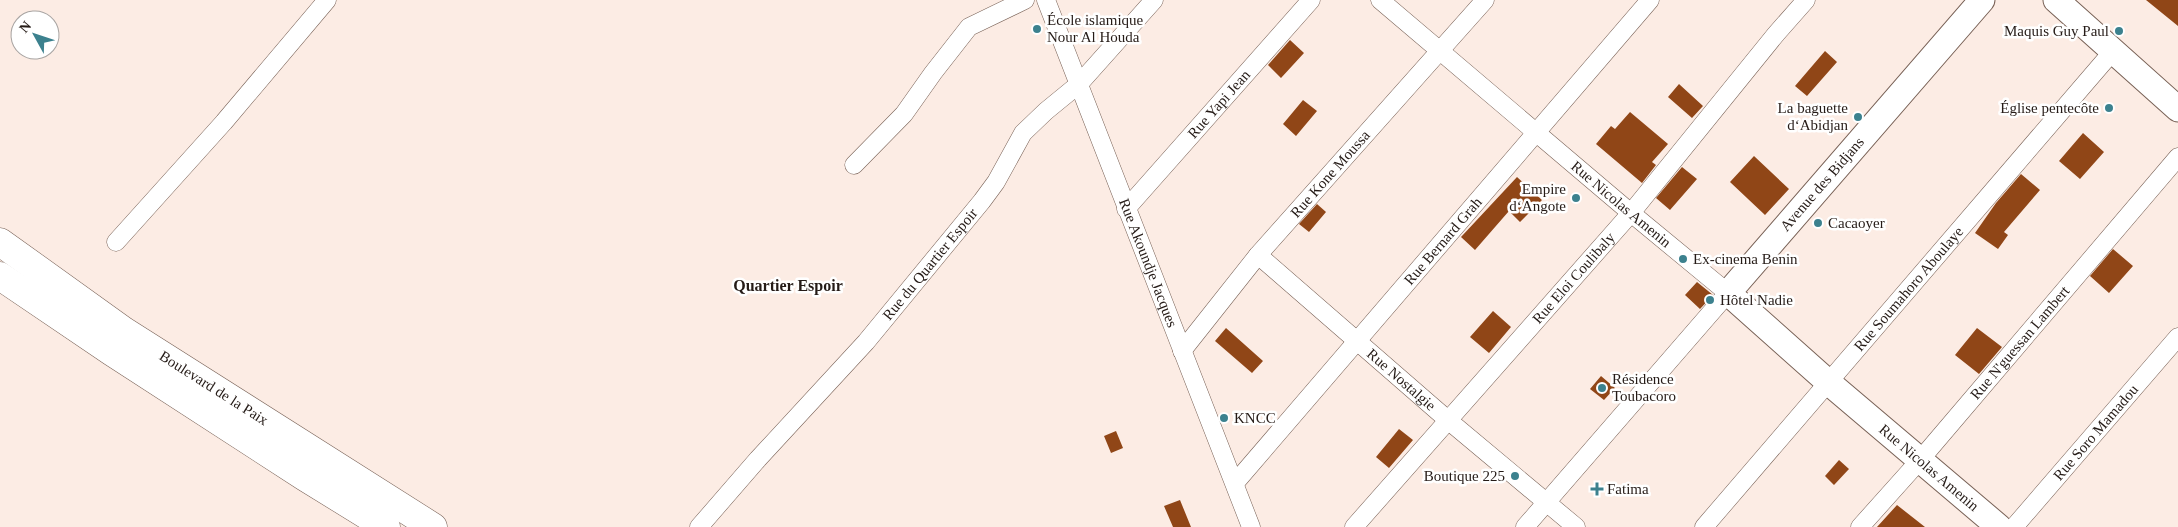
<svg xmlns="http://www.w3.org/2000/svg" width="2178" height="527" font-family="'Times New Roman',serif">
  <rect width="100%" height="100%" fill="#fcece4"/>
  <!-- building -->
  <path fill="#904617" d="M2146,0H2178V26Z
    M1290,40L1304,53L1281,78L1268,65Z
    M1825,51L1837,62L1807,96L1795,86Z
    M1679,84L1703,106L1692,118L1668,97Z
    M1303,100L1317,111L1296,136L1283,124Z
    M1630,112L1668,144L1652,162L1656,165L1642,183L1596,144L1611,126L1615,129Z
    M2083,133L2104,152L2080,179L2059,161Z
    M1754,156L1789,189L1765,215L1730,182Z
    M1682,167L1697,179L1670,210L1656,198Z
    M2021,174L2040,190L2004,232L2008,235L1998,249L1975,233L1996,203Z
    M1517,177L1542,200L1520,222L1509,211L1475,250L1461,237Z
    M1317,204L1326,212L1309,232L1299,224Z
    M2113,249L2133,266L2109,293L2090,276Z
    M1697,282L1713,295L1700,309L1685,295Z
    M1493,311L1511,327L1489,353L1470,337Z
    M1226,328L1263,361L1252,373L1215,341Z
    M1977,328L2002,347L1979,374L1955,355Z
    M1601,376L1615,388L1604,400L1590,389Z
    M1399,429L1413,440L1389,468L1376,457Z
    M1116,431L1123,448L1111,453L1104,436Z
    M1839,460L1849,469L1834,485L1825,476Z
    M1180,500L1191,527H1173L1164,506Z
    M1897,505L1925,527H1877Z"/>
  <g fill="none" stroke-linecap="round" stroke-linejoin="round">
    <!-- street casing -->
    <g stroke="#786156" stroke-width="19">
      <g id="street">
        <path id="s1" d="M1046,0L1251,527"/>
        <path id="s2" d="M1380,0L1631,213L1728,293L1525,527"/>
        <path d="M854,165L904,114L933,73L969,27L1025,0"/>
        <path id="s3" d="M1126,209L1311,0"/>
        <path d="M116,242L224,122L327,0"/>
        <path id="s4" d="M1258,255L1449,421L1576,527"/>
        <path id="s5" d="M1182,351L1258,255L1485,0"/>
        <path id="s6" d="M1235,483L1650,0"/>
        <path id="s7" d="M699,527L758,459L866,342L982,201L996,182L1023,133L1046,111L1079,84L1154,0"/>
        <path id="s8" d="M1354,527L1631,213L1776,34L1806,0"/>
        <path id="s9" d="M1704,527L2113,51"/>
        <path id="s10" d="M1860,527L1920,460L2178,157"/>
        <path id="s11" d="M2014,527L2178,337"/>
      </g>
    </g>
    <!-- secondary casing -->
    <g stroke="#786156" stroke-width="27">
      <g id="secondary">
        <path id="s12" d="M1982,0L1728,293L1828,382L1999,527"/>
        <path d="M2056,0L2178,109"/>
      </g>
    </g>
    <!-- primary casing -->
    <g stroke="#786156" stroke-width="29">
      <g id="primary">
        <path id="s13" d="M0,242L124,331L433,527"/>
        <path d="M0,276L112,352L305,477L386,527"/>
      </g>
    </g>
    <!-- street -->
    <use href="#street" stroke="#fff" stroke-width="18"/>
    <!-- secondary -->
    <use href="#secondary" stroke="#fff" stroke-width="25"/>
    <!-- primary -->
    <use href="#primary" stroke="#fff" stroke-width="28"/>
  </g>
  <!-- markers -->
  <g fill="#3c818e" stroke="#fff" stroke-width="2">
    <circle cx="1037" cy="29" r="5"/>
    <circle cx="2119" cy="31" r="5"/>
    <circle cx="2109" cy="108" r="5"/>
    <circle cx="1858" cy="117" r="5"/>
    <circle cx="1576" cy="198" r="5"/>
    <circle cx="1818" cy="223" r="5"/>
    <circle cx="1683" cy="259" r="5"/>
    <circle cx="1710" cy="300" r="5"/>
    <circle cx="1602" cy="388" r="5"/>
    <circle cx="1224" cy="418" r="5"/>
    <circle cx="1515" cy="476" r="5"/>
    <path d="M1594.5 481.5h5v5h5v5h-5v5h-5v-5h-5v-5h5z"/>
  </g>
  <g text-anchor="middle" stroke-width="5" stroke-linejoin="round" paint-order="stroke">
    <!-- poi labels -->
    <g font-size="15" fill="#251b17" stroke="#fff" text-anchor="start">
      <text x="1047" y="25">École islamique<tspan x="1047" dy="17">Nour Al Houda</tspan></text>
      <text x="2109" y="36" text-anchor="end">Maquis Guy Paul</text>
      <text x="1848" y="113" text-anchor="end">La baguette<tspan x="1848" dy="17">d‘Abidjan</tspan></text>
      <text x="2099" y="113" text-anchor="end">Église pentecôte</text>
      <text x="1566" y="194" text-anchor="end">Empire<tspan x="1566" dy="17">d‘Angote</tspan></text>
      <text x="1828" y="228">Cacaoyer</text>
      <text x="1693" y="264">Ex-cinema Benin</text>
      <text x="1720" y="305">Hôtel Nadie</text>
      <text x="1612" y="384">Résidence<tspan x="1612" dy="17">Toubacoro</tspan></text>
      <text x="1234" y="423">KNCC</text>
      <text x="1505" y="481" text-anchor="end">Boutique 225</text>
      <text x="1607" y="494">Fatima</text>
    </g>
    <!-- street labels -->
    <g font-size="15" fill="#251b17" stroke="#fff">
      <text dy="5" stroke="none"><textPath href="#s3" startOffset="140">Rue Yapi Jean</textPath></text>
      <text dy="5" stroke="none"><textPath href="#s5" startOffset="231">Rue Kone Moussa</textPath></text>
      <text transform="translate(1822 184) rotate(-49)" y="5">Avenue des Bidjans</text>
      <text dy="5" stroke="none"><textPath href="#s2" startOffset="316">Rue Nicolas Amenin</textPath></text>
      <text dy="5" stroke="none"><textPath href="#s6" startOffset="319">Rue Bernard Grah</textPath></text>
      <text dy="5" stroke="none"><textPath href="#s1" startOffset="282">Rue Akoundje Jacques</textPath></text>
      <text dy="5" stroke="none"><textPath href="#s7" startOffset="350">Rue du Quartier Espoir</textPath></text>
      <text dy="5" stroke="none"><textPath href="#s8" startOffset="332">Rue Eloi Coulibaly</textPath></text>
      <text dy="5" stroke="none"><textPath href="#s9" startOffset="314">Rue Soumahoro Aboulaye</textPath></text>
      <text dy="5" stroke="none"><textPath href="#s10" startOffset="244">Rue N'guessan Lambert</textPath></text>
      <text dy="5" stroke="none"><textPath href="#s4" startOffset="190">Rue Nostalgie</textPath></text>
      <text dy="5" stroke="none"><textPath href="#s13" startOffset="259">Boulevard de la Paix</textPath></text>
      <text dy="5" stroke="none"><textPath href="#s11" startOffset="125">Rue Soro Mamadou</textPath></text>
      <text dy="5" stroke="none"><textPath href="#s12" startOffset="654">Rue Nicolas Amenin</textPath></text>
    </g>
    <!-- neighbourhood labels -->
    <g font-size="16" font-weight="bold" fill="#251b17" stroke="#fff">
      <text x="788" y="291">Quartier Espoir</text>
    </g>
  </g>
  <!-- north arrow -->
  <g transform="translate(35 35) rotate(310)"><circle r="24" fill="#ffffff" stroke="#a8a4a2"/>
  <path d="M0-4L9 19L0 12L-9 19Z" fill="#3c818e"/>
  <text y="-8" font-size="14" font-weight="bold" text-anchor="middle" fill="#251b17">N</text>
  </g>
</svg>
